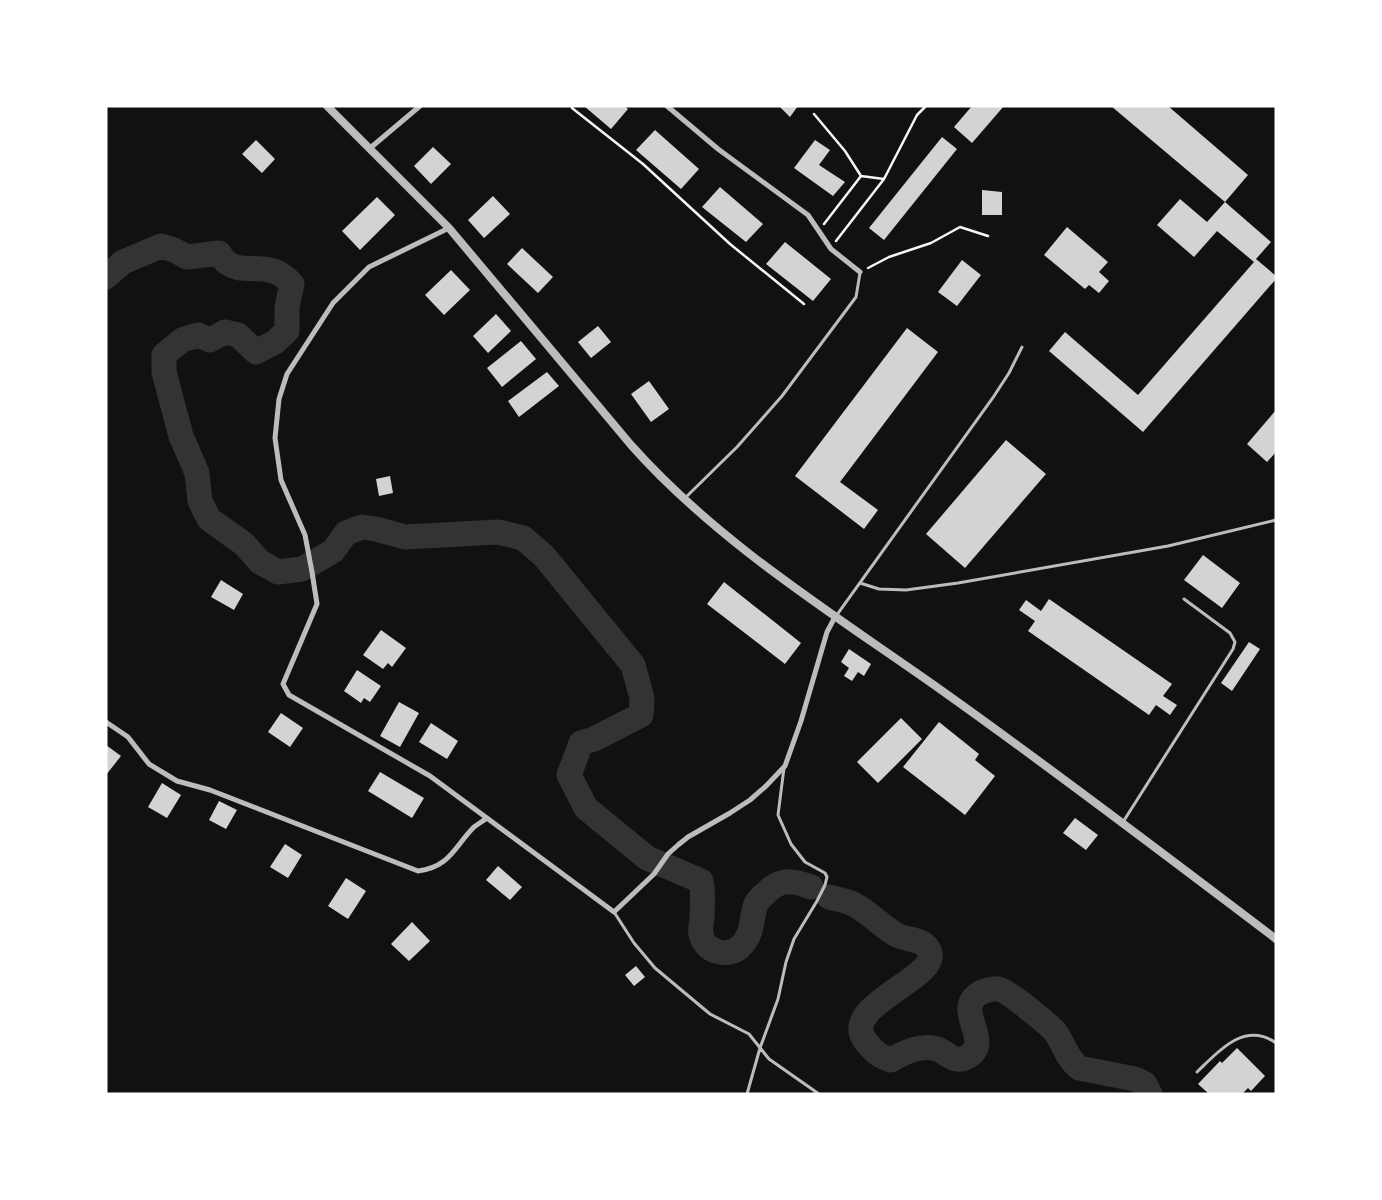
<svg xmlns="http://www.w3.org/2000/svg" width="1382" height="1200" font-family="'Open Sans',sans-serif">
  <rect width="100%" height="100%" fill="#111"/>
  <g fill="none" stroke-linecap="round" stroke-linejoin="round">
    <!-- river -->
    <path stroke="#333" stroke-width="25" d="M106,277L123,262L161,246L174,250L187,257L219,253C221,256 224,260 226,262C244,277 269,257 292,284L287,307V331L275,342L256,352L238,335L225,332L210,340L198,335L182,340L164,355V372L181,436L197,473L200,501L209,519L244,544L260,562L278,572L302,569L333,551L346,533L362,527L376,529L405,537L498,532L523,538L544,556L633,665L642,698L641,715L594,739L581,743L569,775L586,808L647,858L701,881C704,894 702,906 702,919C701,924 700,930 701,934C704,952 728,958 740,947C754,934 750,920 756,904C758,900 762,896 766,893C780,878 793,880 811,887
      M829,897C836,899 844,900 851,903C867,910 880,925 895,934C906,941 925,937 930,953C937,980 835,1007 867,1043C875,1052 878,1056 891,1060C905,1052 921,1044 937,1049C947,1052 953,1063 965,1058C996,1044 954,1012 977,995C982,991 994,988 999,989C1008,991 1050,1025 1056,1033C1064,1045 1067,1058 1079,1068L1135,1079L1145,1084L1150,1094"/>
  </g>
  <!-- building -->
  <path fill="#d3d3d3" d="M584,106H625L628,109L611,129Z
    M779,106H798L790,117Z
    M972,106H1004L972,143L954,127Z
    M1111,106H1168L1248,175L1225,202Z
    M655,130L699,169L681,189L636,150Z
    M942,137L957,149L884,240L869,228Z
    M256,140L275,159L262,173L242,154Z
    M815,140L830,150L819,165L845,182L833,196L794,168Z
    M433,147L451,164L431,184L414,166Z
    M720,187L763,224L746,242L702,207Z
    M982,190L1002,192V215H982Z
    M493,196L510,214L484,238L468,220Z
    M377,197L395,215L360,250L342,231Z
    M1180,199L1207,222L1225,202L1271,242L1256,259L1276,276V279L1143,432L1049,351L1065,332L1138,395L1254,262L1217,231L1194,257L1157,225Z
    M1067,227L1108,262L1099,272L1109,281L1099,293L1089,285L1085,289L1044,255Z
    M785,242L831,279L813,301L766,264Z
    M522,248L553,277L538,293L507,264Z
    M962,260L981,275L957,306L938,292Z
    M451,270L470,290L444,315L425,295Z
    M496,314L511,331L488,353L473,336Z
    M598,326L611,342L591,358L578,342Z
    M907,328L938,352L840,482L878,510L864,529L795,476Z
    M521,341L536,359L502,387L487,368Z
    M547,372L559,386L519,417L508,401Z
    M649,381L669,409L651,422L631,394Z
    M1276,410V452L1267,462L1247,444Z
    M1006,440L1046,474L965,568L926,534Z
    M390,476L393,493L379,496L376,479Z
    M1203,555L1240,583L1222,608L1184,580Z
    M221,580L243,594L234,610L211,597Z
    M724,582L801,643L785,664L707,604Z
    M1049,599L1172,684L1163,696L1177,705L1170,715L1156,705L1149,715L1028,631L1035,621L1019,610L1026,600L1041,611Z
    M381,630L406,648L392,667L388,663L383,669L363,655Z
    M1249,642L1260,649L1232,691L1221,683Z
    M849,649L871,664L864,676L858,672L852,681L844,676L849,668L841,662Z
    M357,670L381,686L370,702L364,698L361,703L344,691Z
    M399,702L419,713L400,747L380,736Z
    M281,713L303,728L290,747L268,732Z
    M901,718L922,739L878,783L857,762Z
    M939,722L979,754L975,760L995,776L965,815L903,767Z
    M431,723L458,741L447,759L419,742Z
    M106,745L121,756L106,775Z
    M380,772L424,798L412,818L368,791Z
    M162,783L181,795L167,818L148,807Z
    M219,801L237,810L226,829L209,820Z
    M1075,818L1098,835L1086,850L1063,833Z
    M285,844L302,855L288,878L270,867Z
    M498,866L522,887L510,900L486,880Z
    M346,878L366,891L348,919L328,906Z
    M412,922L430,941L409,961L391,944Z
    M636,966L645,977L634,986L625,975Z
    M1237,1048L1265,1076L1251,1091L1248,1088L1242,1094H1209L1198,1084L1220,1061L1222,1063Z"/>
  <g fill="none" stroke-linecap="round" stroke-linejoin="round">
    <!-- path -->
    <path stroke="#f5f5f5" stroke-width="2.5" d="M572,106V108L643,164L730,244L804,304
      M814,114L845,151L861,176L824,224
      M861,176L884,179
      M836,241L884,179L917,115L926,106
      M868,268L889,257L931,243L960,227L988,236"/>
    <!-- service -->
    <path stroke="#bcbcbc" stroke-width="3" d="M685,498L737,447L782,396L856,297L860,273
      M860,583L879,589L906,590L958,583L1168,546L1276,520
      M836,616L994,396L1009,373L1022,347
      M1123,822L1233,649L1235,642L1230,633L1184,599
      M614,912L634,943L655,968L710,1014L749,1034L769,1059L819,1094
      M1197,1072C1217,1053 1244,1020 1276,1043
      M747,1094L760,1048L778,999L786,962L794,939L817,901L825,885L827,877L825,873L805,862L791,844L778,815L784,768"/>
    <!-- minor -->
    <path stroke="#bcbcbc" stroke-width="5" d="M667,106L718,149L808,215L831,249L860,272
      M369,149L420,106
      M449,228L369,267L333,303L287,374L279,399L275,438L281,480L305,535L312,572L317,604L283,684L289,695L430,776L614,912L654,874L668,854L678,845L688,837L730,813L750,800L766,786L785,766L801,721L827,632L835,617
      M106,722L128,737L149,764L177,781L210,790L418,871C450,867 454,847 474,827C478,824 483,821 487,818"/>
    <!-- tertiary -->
    <path stroke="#bcbcbc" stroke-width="8" d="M327,106L449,228L631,445C718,543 835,615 941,690C1054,770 1165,855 1276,939"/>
  </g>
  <!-- border -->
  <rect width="1382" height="1200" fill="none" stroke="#ffffff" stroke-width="215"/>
</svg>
